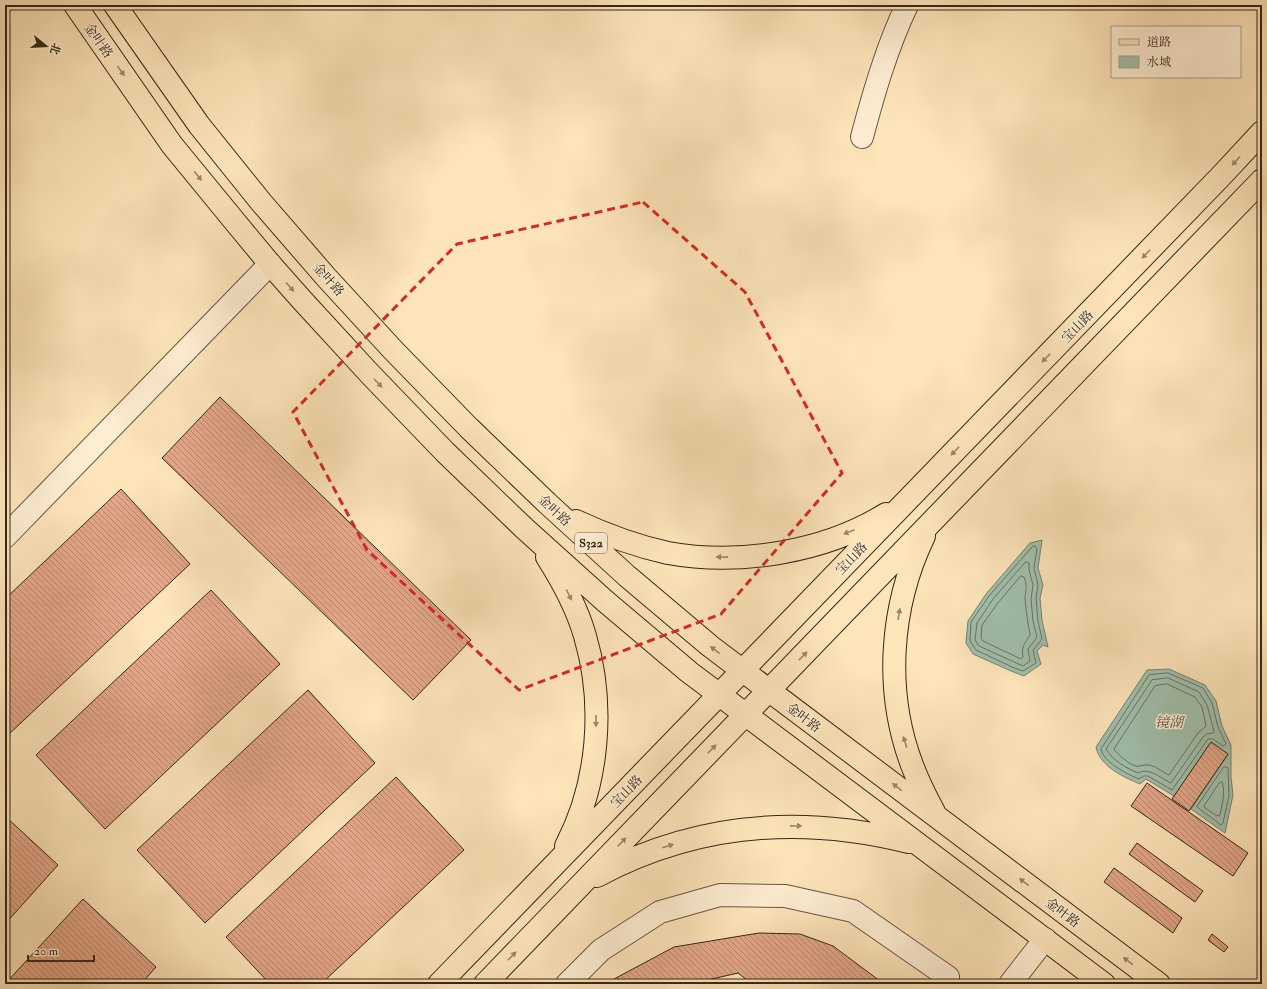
<svg xmlns="http://www.w3.org/2000/svg" width="1267" height="989" font-family="'IM FELL Double Pica','Noto Serif SC',serif">
  <defs>
    <pattern id="building-back-hatch" width="6" height="6" patternUnits="userSpaceOnUse"><rect width="6" height="6" fill="#e4a789"/><path d="M-1 5l2 2M0 0l6 6M5-1l2 2" fill="none" stroke="#ba886f"/></pattern>
  </defs>
  <rect width="100%" height="100%" fill="#fde4b9"/>
  <filter id="stains"><feTurbulence type="fractalNoise" baseFrequency=".005" numOctaves="4"/><feColorMatrix values="0 0 0 0 .2 0 0 0 0 .09 0 0 0 0 .02 0 0 0 .5 -.17"/></filter>
  <radialGradient id="worn" r=".72"><stop offset=".6" stop-color="#630" stop-opacity="0"/><stop offset="1" stop-color="#630" stop-opacity=".3"/></radialGradient>
  <!-- water -->
  <path fill="#a0bfac" stroke="#768271" d="M1042,540L1038,568L1043,585L1040,598L1042,620L1048,647L1043,645L1037,651L1041,664L1024,676L1011,671L973,654L966,643L968,621L986,594L1030,543Z
    M1169,669L1205,685L1216,701L1222,726L1231,745V777L1233,795L1225,833L1191,809L1228,755L1211,742L1174,796L1146,779L1140,784C1124,777 1100,767 1096,747L1147,670Z"/>
  <g fill="none" stroke-linecap="round" stroke-linejoin="round">
    <!-- shore -->
    <path stroke="#6b7362" stroke-width="1" d="M1035,546L1037,549L1034,568L1038,585L1036,598L1038,621L1042,639L1033,650L1036,663L1023,671L1012,667L976,650L970,641L971,622L989,596L1032,547Z
      M1026,562L1029,563V570L1033,585L1031,599L1033,621L1037,637L1028,649L1030,661L1023,666L979,646L975,640L977,623L993,599Z
      M1021,576L1024,577C1028,588 1025,589 1025,599C1026,611 1028,623 1030,635C1025,643 1021,647 1023,657L1021,659L983,641L981,638L982,625L998,603Z
      M1168,673L1203,688L1212,703L1218,727L1226,744L1223,746L1213,739H1208L1172,790L1148,776H1144L1139,779C1127,774 1103,762 1101,749L1149,675Z
      M1168,678L1199,692L1207,705L1214,731L1213,733L1207,734L1203,737L1171,783C1160,778 1150,767 1138,773C1126,768 1113,761 1106,749L1152,680Z
      M1167,684L1195,697L1202,707L1206,726L1198,733L1169,775C1162,772 1156,766 1149,765C1144,764 1140,767 1136,766C1130,765 1117,754 1114,749L1155,686Z
      M1224,767H1226L1228,768L1229,795L1223,823L1221,825L1197,807Z
      M1222,782C1226,792 1222,805 1220,815L1217,816L1205,808L1204,806L1219,783Z"/>
  </g>
  <!-- building -->
  <path fill="url(#building-back-hatch)" stroke="#362718" d="M220,397L471,640L413,700L162,458Z
    M121,489L190,564L8,735L5,732V599Z
    M211,590L280,664L105,829L36,755Z
    M308,690L375,763L205,923L137,850Z
    M1211,742L1228,754L1189,811L1172,799Z
    M396,777L464,850L321,984H270L226,937Z
    M1147,783L1248,853L1233,876L1131,806Z
    M5,816L58,865L5,924Z
    M1137,843L1203,891L1195,902L1129,854Z
    M1114,868L1182,918L1173,933L1104,882Z
    M83,899L156,967L141,984H5Z
    M759,933L800,934L833,946L884,984H752L738,973L690,984H609L614,979L674,947Z
    M1212,934L1228,947L1224,952L1208,940Z"/>
  <g fill="none" stroke-linecap="round" stroke-linejoin="round">
    <!-- minor casing -->
    <g stroke="#685640" stroke-width="24">
      <path id="minor" d="M862,137C874,92 887,47 907,5
        M5,537L270,264
        M567,984L601,950L660,912L720,895L785,896L853,911L948,977
        M1010,984L1045,939"/>
    </g>
    <!-- major casing -->
    <g stroke="#362718" stroke-width="24">
      <path id="major" d="M75,5L172,145L236,223L270,264L301,299L369,373L445,452L524,528L605,601L689,672L1104,984
        M115,5L199,125L261,202L326,277L393,350L469,428L547,503L627,576L710,646L1159,984
        M576,521C606,535 636,546 668,553C739,566 825,552 886,514
        M924,536C890,607 884,691 912,765C918,781 926,797 934,812
        M547,557C563,582 577,608 585,636C605,704 599,783 566,846
        M597,876C696,823 801,815 909,842
        M439,984L1222,175L1262,132
        M485,984L1262,180"/>
    </g>
    <!-- minor -->
    <use href="#minor" stroke="#feedd2" stroke-width="22"/>
    <!-- major -->
    <use href="#major" stroke="#fde4b9" stroke-width="22"/>
  </g>
  <!-- one-way arrows -->
  <defs><path id="oneway-solid" d="M-6-.8H1V-3.2L6.5 0L1 3.2V.8H-6Z"/></defs>
  <g fill="#9a8668">
    <use href="#oneway-solid" transform="translate(121 71) rotate(55)"/>
    <use href="#oneway-solid" transform="translate(1236 161) rotate(132)"/>
    <use href="#oneway-solid" transform="translate(198 176) rotate(51)"/>
    <use href="#oneway-solid" transform="translate(1146 254) rotate(134)"/>
    <use href="#oneway-solid" transform="translate(290 287) rotate(49)"/>
    <use href="#oneway-solid" transform="translate(1046 358) rotate(134)"/>
    <use href="#oneway-solid" transform="translate(378 383) rotate(46)"/>
    <use href="#oneway-solid" transform="translate(955 451) rotate(134)"/>
    <use href="#oneway-solid" transform="translate(849 532) rotate(159)"/>
    <use href="#oneway-solid" transform="translate(722 557) rotate(-179)"/>
    <use href="#oneway-solid" transform="translate(569 595) rotate(64)"/>
    <use href="#oneway-solid" transform="translate(899 614) rotate(-80)"/>
    <use href="#oneway-solid" transform="translate(715 650) rotate(-143)"/>
    <use href="#oneway-solid" transform="translate(803 656) rotate(-46)"/>
    <use href="#oneway-solid" transform="translate(596 721) rotate(90)"/>
    <use href="#oneway-solid" transform="translate(905 742) rotate(-107)"/>
    <use href="#oneway-solid" transform="translate(712 749) rotate(-46)"/>
    <use href="#oneway-solid" transform="translate(897 787) rotate(-143)"/>
    <use href="#oneway-solid" transform="translate(796 826) rotate(1)"/>
    <use href="#oneway-solid" transform="translate(622 842) rotate(-46)"/>
    <use href="#oneway-solid" transform="translate(668 846) rotate(-18)"/>
    <use href="#oneway-solid" transform="translate(1024 882) rotate(-143)"/>
    <use href="#oneway-solid" transform="translate(512 956) rotate(-46)"/>
    <use href="#oneway-solid" transform="translate(1128 961) rotate(-143)"/>
  </g>
  <!-- marked area -->
  <path fill="none" stroke="#d62828" stroke-width="3" stroke-dasharray="8 5" stroke-linejoin="round" d="M643,202L745,292L842,473L721,614L519,690L367,550L293,412L457,244Z"/>
  <g text-anchor="middle" stroke-width="3" stroke-linejoin="round" paint-order="stroke">
    <!-- shield labels -->
    <rect fill="#feedd2" stroke="#726250" stroke-width="1" x="575" y="533" width="32" height="20" rx="3"/>
    <g font-size="12" font-weight="bold" fill="#362718">
      <text x="591" y="547">S322</text>
    </g>
    <!-- street labels -->
    <g font-size="13" fill="#362718" stroke="#feedd2">
      <text transform="translate(99 40) rotate(55)" y="5">金叶路</text>
      <text transform="translate(329 279) rotate(48)" y="5">金叶路</text>
      <text transform="translate(1077 326) rotate(-46)" y="5">宝山路</text>
      <text transform="translate(555 510) rotate(43)" y="5">金叶路</text>
      <text transform="translate(851 558) rotate(-46)" y="5">宝山路</text>
      <text transform="translate(804 717) rotate(37)" y="5">金叶路</text>
      <text transform="translate(626 791) rotate(-46)" y="5">宝山路</text>
      <text transform="translate(1063 912) rotate(37)" y="5">金叶路</text>
    </g>
    <!-- water labels -->
    <g font-size="14" font-style="italic" fill="#565544" stroke="#feedd2">
      <text x="1169" y="727">镜湖</text>
    </g>
  </g>
  <!-- margin -->
  <rect width="1267" height="989" fill="none" stroke="#fde4b9" stroke-width="20"/>
  <rect x="6" y="6" width="1255" height="977" fill="none" stroke="#362718" stroke-width="2"/>
  <rect x="10" y="10" width="1247" height="969" fill="none" stroke="#362718"/>
  <!-- legend -->
  <rect x="1111" y="26" width="130" height="52" fill="#feedd2" stroke="#ae9e88"/>
  <rect x="1119" y="39" width="20" height="6" fill="#fde4b9" stroke="#ae9e88"/>
  <text x="1147" y="46" font-size="12" fill="#362718">道路</text>
  <rect x="1119" y="56" width="20" height="12" fill="#a0bfac" stroke="#ae9e88"/>
  <text x="1147" y="66" font-size="12" fill="#362718">水域</text>
  <!-- north arrow -->
  <g transform="translate(46 46) rotate(108)" stroke="#feedd2" stroke-width="3" paint-order="stroke">
  <path d="M0-3L7 15L0 10L-7 15Z" fill="#362718"/>
  <text y="-6" font-size="11" font-weight="bold" text-anchor="middle" fill="#362718">北</text>
  </g>
  <!-- scale -->
  <path d="M28 955v6h66v-6" fill="none" stroke="#362718" stroke-width="2"/>
  <text x="34" y="955" font-size="12" fill="#362718" stroke="#feedd2" stroke-width="3" paint-order="stroke">20 m</text>
  <rect width="100%" height="100%" filter="url(#stains)"/>
  <rect width="100%" height="100%" fill="url(#worn)"/>
</svg>
